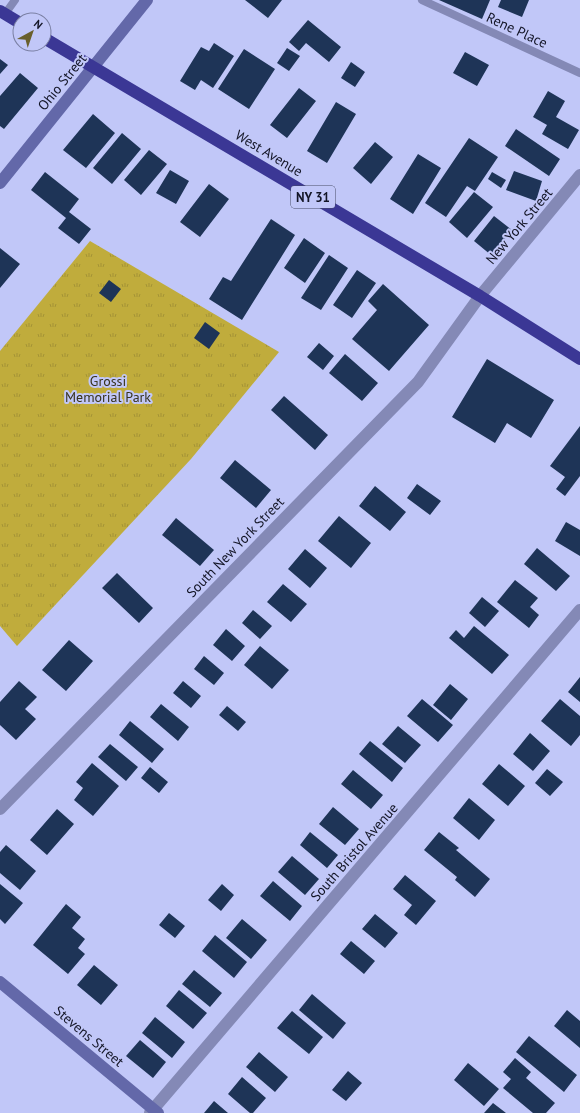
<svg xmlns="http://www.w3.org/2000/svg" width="580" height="1113" font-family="'PT Sans',sans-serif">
  <defs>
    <pattern id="park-tufts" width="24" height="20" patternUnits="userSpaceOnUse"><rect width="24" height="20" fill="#c0ac3c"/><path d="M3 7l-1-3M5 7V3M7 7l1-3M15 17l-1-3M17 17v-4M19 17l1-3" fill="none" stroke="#a49335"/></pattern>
  </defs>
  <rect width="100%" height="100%" fill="#c1c7f8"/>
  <!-- park -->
  <path fill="url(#park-tufts)" d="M90,241L279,352L191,459L17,646L0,626V351Z"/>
  <!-- building -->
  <path fill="#1e3457" d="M245,0H282L268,18Z
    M439,0H490L482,19Z
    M501,0H529L522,17L498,7Z
    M308,20L341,47L329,62L306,43L299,51L289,42Z
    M214,43L234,56L213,88L201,80L195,90L180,81L201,47L209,51Z
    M287,48L300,56L289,71L277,63Z
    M244,49L275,69L249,109L218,89Z
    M465,52L489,65L477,86L453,73Z
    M0,59L8,65L0,74Z
    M351,62L365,72L355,87L341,78Z
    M20,73L38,88L4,129L0,126V96Z
    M299,88L316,101L287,138L270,125Z
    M548,91L565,101L556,117L579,130L568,149L542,134L547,125L533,117Z
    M336,102L356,114L327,163L307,151Z
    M93,114L115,133L86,168L63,150Z
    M516,129L560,159L549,176L505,146Z
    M122,133L141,149L112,184L93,168Z
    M469,138L498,157L475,191L467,186L446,217L425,203Z
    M375,142L393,157L371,184L353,168Z
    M149,150L167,164L141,195L124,180Z
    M418,154L441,168L413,214L390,199Z
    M170,170L189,181L176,204L156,193Z
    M514,171L542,181L536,201L506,190Z
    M45,172L79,199L69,212L91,229L79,244L58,228L66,218L31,190Z
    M492,172L506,180L501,188L488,179Z
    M209,184L229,199L200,237L180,222Z
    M474,192L493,207L467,238L449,222Z
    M494,216L512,230L491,255L474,241Z
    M271,219L295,235L242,320L209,299L223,277L231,281Z
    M304,238L325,253L305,283L284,268Z
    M0,248L20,264L0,288Z
    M329,255L348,268L321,310L301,298Z
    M357,270L376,283L352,318L333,305Z
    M109,280L121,289L111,302L99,293Z
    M383,284L429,325L389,371L352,339L377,310L368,301Z
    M205,322L220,333L209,349L194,338Z
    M319,343L334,356L323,370L307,357Z
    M345,354L378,383L362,401L329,373Z
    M487,359L554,400L531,438L507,423L495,443L452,417Z
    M284,396L328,435L315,450L271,410Z
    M580,426V476L565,496L556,489L565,477L550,466Z
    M235,460L271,490L256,508L220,478Z
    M417,484L441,501L430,515L407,498Z
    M375,486L406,512L390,531L359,506Z
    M339,516L371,543L351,568L318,541Z
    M176,518L214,550L200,566L162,535Z
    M566,522L580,530V556L555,541Z
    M537,548L570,576L556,591L524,564Z
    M305,549L327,568L310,588L288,569Z
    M117,573L153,608L139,623L102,588Z
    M515,580L538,598L530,607L539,615L529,628L497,602Z
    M283,584L307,604L291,622L267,602Z
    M482,597L499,611L485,627L469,613Z
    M253,610L272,626L260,639L242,623Z
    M474,626L509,655L492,674L449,638L456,630L464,638Z
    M226,629L245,646L232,661L213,645Z
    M69,640L93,661L66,691L42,670Z
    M260,646L289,670L272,689L244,665Z
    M204,656L224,673L214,685L194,669Z
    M580,677V702L568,692Z
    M19,681L37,697L25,709L36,719L16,740L0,725V702Z
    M183,681L201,696L191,708L173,693Z
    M450,684L468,699L451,720L433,705Z
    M422,699L453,725L438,742L407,716Z
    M560,699L580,716V735L571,746L541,721Z
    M161,704L189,727L178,741L150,717Z
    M227,706L246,722L238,731L219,715Z
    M130,721L164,749L152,763L119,735Z
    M398,726L421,745L405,763L382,744Z
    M530,733L550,751L533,771L513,754Z
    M370,741L403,768L392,782L359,754Z
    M110,744L138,767L126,781L98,757Z
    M92,763L119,786L93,816L74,800L83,788L76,782Z
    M499,764L525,786L508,806L482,784Z
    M150,767L168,782L159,793L141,778Z
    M547,769L563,782L550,796L535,783Z
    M353,770L383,795L371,809L341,784Z
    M469,798L495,820L479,840L453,818Z
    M333,807L359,829L345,845L319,824Z
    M57,809L74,824L47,855L30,840Z
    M310,832L338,855L327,868L300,845Z
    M439,832L459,848L456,850L490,879L475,897L455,880L457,877L424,850Z
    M6,845L36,871L20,890L0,873V852Z
    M292,856L319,879L305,895L278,872Z
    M405,875L436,901L416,925L404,915L412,905L393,889Z
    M273,881L302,906L290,921L260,896Z
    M0,884L23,903L5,924L0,919Z
    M222,884L234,895L221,911L208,900Z
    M66,904L81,917L72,928L85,939L78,948L85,954L68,974L33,945Z
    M169,913L185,926L175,938L159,925Z
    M375,914L398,933L385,948L362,929Z
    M242,919L267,940L251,959L226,938Z
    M215,935L247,962L234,978L202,951Z
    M351,941L375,961L364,974L340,954Z
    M94,965L118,985L101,1005L77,985Z
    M194,970L222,993L210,1007L182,984Z
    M179,990L207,1013L193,1029L166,1006Z
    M312,994L346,1023L333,1039L299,1010Z
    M567,1010L580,1021V1048L554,1026Z
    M292,1011L323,1037L309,1054L277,1028Z
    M155,1017L185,1042L172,1058L142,1033Z
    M529,1036L577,1075L564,1092L516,1052Z
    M140,1040L166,1062L153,1078L126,1056Z
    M259,1052L288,1077L275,1092L246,1067Z
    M515,1058L531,1072L526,1078L555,1103L546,1113H533L503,1088L511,1079L503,1072Z
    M468,1063L499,1089L484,1106L454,1080Z
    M348,1071L362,1083L346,1101L332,1090Z
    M242,1077L266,1098L253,1113H250L228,1094Z
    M214,1101L228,1113H204Z
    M493,1103L506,1113H484Z"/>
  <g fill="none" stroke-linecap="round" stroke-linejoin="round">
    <!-- lane -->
    <path stroke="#8489b6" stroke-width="8" d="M422,0L580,73
      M5,14L15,0"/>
    <!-- street -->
    <path stroke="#8489b6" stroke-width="12" d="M0,809L418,382L480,296L580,175
      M150,1113L580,610"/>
    <!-- secondary -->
    <path stroke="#6368a9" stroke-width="12" d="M0,183L147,0
      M0,982L158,1113"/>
    <!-- highway -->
    <path stroke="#3b3795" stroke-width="12" d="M0,11L20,23
      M44,38L480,296L580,359"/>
  </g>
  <g text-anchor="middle" stroke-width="4" stroke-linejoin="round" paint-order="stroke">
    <!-- shield labels -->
    <rect fill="#c1c7f8" stroke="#474a65" stroke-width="1" x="291" y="186" width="44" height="22" rx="3"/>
    <g font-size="13" font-weight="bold" fill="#131526">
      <text x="313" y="202">NY 31</text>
    </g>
    <!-- street labels -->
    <g font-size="14" fill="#131526" stroke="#c1c7f8">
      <text transform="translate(517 30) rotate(25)" y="5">Rene Place</text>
      <text transform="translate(62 82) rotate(-51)" y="5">Ohio Street</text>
      <text transform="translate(269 153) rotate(31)" y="5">West Avenue</text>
      <text transform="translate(519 226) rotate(-50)" y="5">New York Street</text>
      <text transform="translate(235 547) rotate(-46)" y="5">South New York Street</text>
      <text transform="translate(354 852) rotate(-49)" y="5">South Bristol Avenue</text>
      <text transform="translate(89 1036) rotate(40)" y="5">Stevens Street</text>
    </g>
    <!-- park labels -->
    <g font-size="14" fill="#37331d" stroke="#c1c7f8">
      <text x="108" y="386">Grossi<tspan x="108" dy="16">Memorial Park</tspan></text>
    </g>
  </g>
  <!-- north arrow -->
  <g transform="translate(32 32) rotate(40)"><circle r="19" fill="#c1c7f8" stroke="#7b80a4"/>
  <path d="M0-3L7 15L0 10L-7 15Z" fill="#695f2c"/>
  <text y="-6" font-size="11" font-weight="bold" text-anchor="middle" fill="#131526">N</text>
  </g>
</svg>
